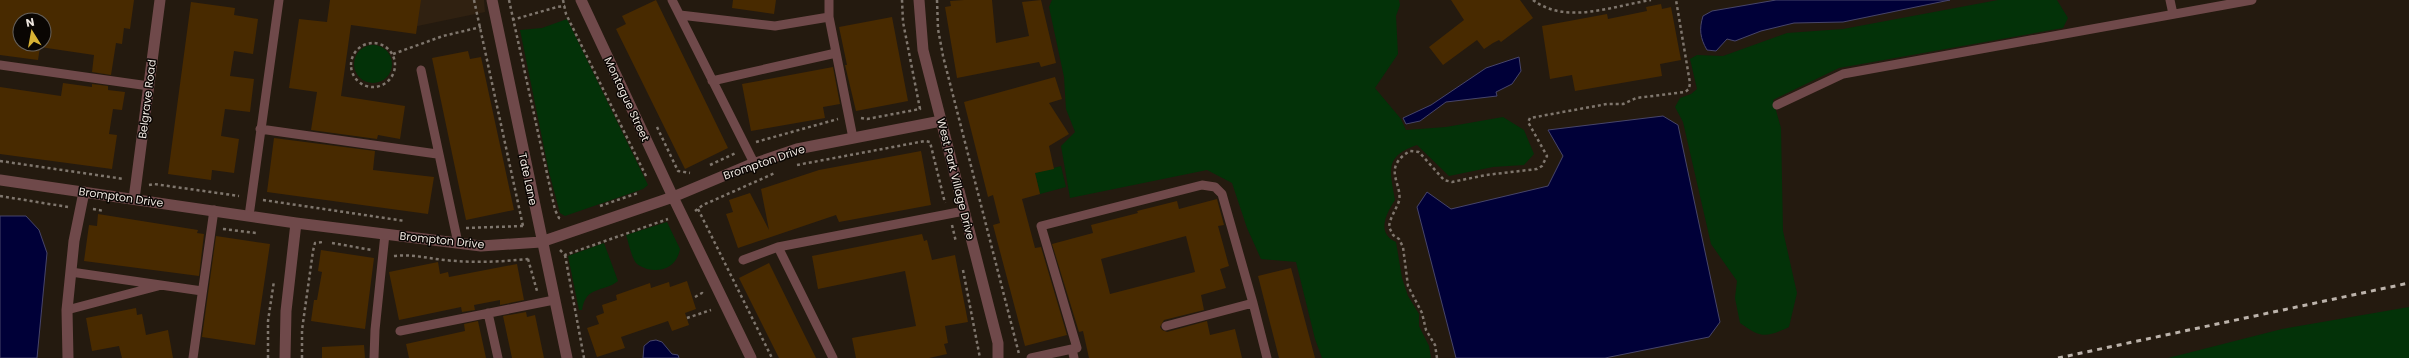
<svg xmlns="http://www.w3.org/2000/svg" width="2409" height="358" font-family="Poppins,sans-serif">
  <rect width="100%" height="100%" fill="#241a0f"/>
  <!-- built -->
  <path fill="#302111" d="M407,0H484L485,12L403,29Z"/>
  <!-- green -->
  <path fill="#033208" d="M1052,0H1399L1400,5L1396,16L1398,54L1375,88L1401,119L1406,130L1446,127L1503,117L1524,130L1534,154L1524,165L1493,167L1449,176L1417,145C1384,156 1390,171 1395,200C1386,214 1376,233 1396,242L1402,278L1408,296L1419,314V326L1429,346L1431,358H1322L1315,339L1296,262L1261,259L1247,228L1232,183L1207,170L1070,198L1061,146L1075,132L1066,109L1064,77L1049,7Z
    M1998,0H2057L2068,18L2063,28L1839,68L1773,100L1781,128L1783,231L1797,293L1789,327C1765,338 1761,338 1740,323L1735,298L1737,281L1711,244L1683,122L1675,107L1680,98L1691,94L1697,89L1690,59L1697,55L1723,56L1787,33L1843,29Z
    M567,19L648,185L643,189L565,216L560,213L549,172L520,30L542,28Z
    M354 64a19 19 0 1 1 38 0a19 19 0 1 1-38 0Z
    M1061,166L1066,187L1040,194L1035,173Z
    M667,222L680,249C677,266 663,273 647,269C643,267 639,266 636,263C631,256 629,244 626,235Z
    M604,243L618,281C603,293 586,285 582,310H579L568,256Z
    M2409,307V358H2168L2282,329Z"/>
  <!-- water -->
  <path fill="#000038" stroke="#47456a" d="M1776,0H1950L1843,22L1794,23L1761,31L1735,41L1727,39L1716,51L1707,50C1700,38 1699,29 1703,16L1712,11Z
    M1519,57L1521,71L1512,84L1496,92L1497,96L1446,102L1420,121L1406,124L1403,118L1431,105L1486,68Z
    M1663,116L1678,125L1720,322L1709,337L1605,358H1456L1417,207L1427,192L1451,209L1548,186L1563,156L1548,130Z
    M0,216H26L39,230L47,253L37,358H0Z
    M656,340L662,342L672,354L678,355L679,358H643L644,346L650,341Z"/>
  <!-- building -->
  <path fill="#482a00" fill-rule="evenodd" d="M0,0H134L130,29L124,28L122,44L116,43L111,75L92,72L94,55L40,47L38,60L0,55ZM20,20H44V44H20Z
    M330,0H421L416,34L351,25L341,96L405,106L400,139L378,135L377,139L311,130L317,92L289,88L299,19L327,22Z
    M656,0L728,148L685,169L616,29L626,24L622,16Z
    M733,0H776L774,14L732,8Z
    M964,0H992L996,43L1029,36L1022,2L1041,0L1056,63L1041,67L1039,62L957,78L945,7L951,6L950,1Z
    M1451,0H1520L1533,18L1501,42L1499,40L1493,43L1484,49L1477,40L1443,65L1429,47L1464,20Z
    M191,2L235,8L234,15L258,19L253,54L234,51L230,76L254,79L250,112L225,109L221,136L239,139L234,173L212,170L211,180L168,174Z
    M1661,4L1662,9L1671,7L1681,60L1660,64L1662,76L1575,91L1572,75L1550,79L1542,26L1607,14L1608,19L1647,11L1646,7Z
    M892,17L908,101L856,111L845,65H847L839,27Z
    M468,51L470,59L481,57L514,210L466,220L432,58Z
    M833,67L840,104L823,107L825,118L751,131L742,84Z
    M1055,77L1062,99L1049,103L1069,134L1049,146L1054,169L1035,173L1040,194L1022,199L1035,248L1041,247L1067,335L1025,346L993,225L1000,223L993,195L988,197L964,102Z
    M63,83L92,87V84L108,86V90L125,92L122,110L113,109L109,134L117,135L112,169L0,154V87L61,96Z
    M274,138L375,151L373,170L434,177L428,214L267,192Z
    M921,151L931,205L839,222L836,215L738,248L726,214L733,212L729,200L750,193L769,230L761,189L819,170Z
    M1217,199L1224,225L1218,226L1229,266L1220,269L1226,288L1201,295L1204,310L1164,320L1160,327L1162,330L1167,332L1207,321L1210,335L1235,329L1242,358H1089L1083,331L1079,332L1052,244L1093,233L1091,225L1138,213L1137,211L1177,201L1179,209ZM1186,236L1195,272L1110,294L1101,259Z
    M98,214L198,230L197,233L204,234L199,276L84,261L89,225L97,226Z
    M922,234L924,241L927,240L932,260L955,255L968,322L945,326L948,343L944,344L947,354L929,358H856L852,338L916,326L905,271L818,289L812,256Z
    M216,236L270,244L255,345L202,337Z
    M321,250L374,258L365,329L311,321L314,300H317L322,272L318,271Z
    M438,262L440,274L448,272L449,277L517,264L524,300L500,305V300L474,305L475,310L462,312L461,307L399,320L389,272Z
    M769,263L805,336L816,358H779L739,278Z
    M1291,268L1315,358H1279L1258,276Z
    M687,281L696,309L685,313L689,325L672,331L668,321L621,337L625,348L597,357L587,328L599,324L596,316L604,313L602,305L617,300L616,295L650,283L651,288L669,282L670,287Z
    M136,308L137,315L142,314L146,335L168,330L173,358H122L119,346L92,351L86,318Z
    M526,312L527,317L535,315L544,358H512L503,316Z
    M478,321L486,358H409L406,344L465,331L464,324Z
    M364,345L365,358H322V347Z"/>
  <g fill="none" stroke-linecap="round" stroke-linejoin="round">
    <!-- path -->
    <path stroke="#7f766d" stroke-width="2.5" stroke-dasharray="3 3" stroke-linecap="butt" d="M474,0L523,226
      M509,0L555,210L559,218L563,219
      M563,0L566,14L646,176
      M937,0L938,29L943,56L1019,354
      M1533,0C1566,25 1613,6 1651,0
      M512,20L557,7L565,6
      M351 65a22 22 0 1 1 44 0a22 22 0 1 1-44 0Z
      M393,54L443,36L481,27
      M861,118L867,119L920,109L903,22L902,0
      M657,127L678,171L690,173
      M756,142L838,119
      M0,161L124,179
      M710,165L736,153
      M797,165L925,141L930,142L945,203
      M149,185L154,184L239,196
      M0,196L68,207
      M263,200L405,221
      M600,206L638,193
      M93,209L104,211
      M698,209L772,358
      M695,211L703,205L775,173
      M952,225L956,242
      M466,228L523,226
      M223,229L256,233
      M332,243L372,250
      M560,250L565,255L668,219
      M565,255L584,358
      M394,256C411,254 427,258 444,260C473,263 499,262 528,259L529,257
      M528,259L537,291
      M963,270L980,358
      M695,297L702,293L704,295
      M687,318L711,310
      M268,358V321L274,281
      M302,358V330L313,251L315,243L323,242
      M1437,358L1435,345L1426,330L1422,313L1408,286L1403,247L1399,239L1393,235L1389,227C1390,217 1396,210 1399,201C1403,184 1381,168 1410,151L1419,152L1444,180L1452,182L1486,175L1537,169L1542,166L1547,156L1528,122L1530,118L1607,104H1623L1636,98L1685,92L1689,89L1690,83L1676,0"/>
    <!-- service -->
    <path stroke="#6f494a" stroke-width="9" d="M672,0L754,163
      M829,0V17L853,138
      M2170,0L2173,14
      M680,15L775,26L829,17
      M0,65L149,86
      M421,70L458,243
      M712,81L836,53
      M1777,105L1843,74L2252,0
      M260,129L437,154
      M249,216L279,0
      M778,247L964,211
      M743,260L778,247L833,358
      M71,272L202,291
      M67,310L158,286
      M488,313L498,358
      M1166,326L1253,303L1267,358
      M400,331L554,300
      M1072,349L1077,348L1041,226L1202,185L1215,187L1222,194L1253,303
      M193,358L214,210
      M374,358L375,330L385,234
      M1031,358L1072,349L1074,358"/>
    <!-- minor -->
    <path stroke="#6f494a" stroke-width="11" d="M492,0L567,358
      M581,0L673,197L751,358
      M919,0L923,50L998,343V358
      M0,180L296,223L481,246L541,242L673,197L747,166L797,149L941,121
      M134,199L160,0
      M68,358L67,310L74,241L84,192
      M285,358L286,311L296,223"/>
    <!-- rail -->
    <path stroke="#bcb3ab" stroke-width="3" stroke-dasharray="5 5" stroke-linecap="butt" d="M2058,358L2409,283"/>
  </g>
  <g text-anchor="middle" stroke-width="3" stroke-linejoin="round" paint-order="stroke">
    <!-- street labels -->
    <g font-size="11" fill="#eee6df" stroke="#0a0603">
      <text transform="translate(147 99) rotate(-83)" y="4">Belgrave Road</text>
      <text transform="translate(627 99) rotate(65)" y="4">Montague Street</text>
      <text transform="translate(764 162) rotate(-19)" y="4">Brompton Drive</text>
      <text transform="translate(528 179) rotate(78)" y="4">Tate Lane</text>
      <text transform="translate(956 179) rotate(76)" y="4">West Park Village Drive</text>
      <text transform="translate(121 197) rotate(8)" y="4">Brompton Drive</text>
      <text transform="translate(442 240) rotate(6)" y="4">Brompton Drive</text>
    </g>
  </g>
  <!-- north arrow -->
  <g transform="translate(32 32) rotate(349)"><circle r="19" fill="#0a0603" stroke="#65605b"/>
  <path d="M0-3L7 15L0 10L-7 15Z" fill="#d9b334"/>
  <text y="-6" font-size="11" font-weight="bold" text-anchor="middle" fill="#eee6df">N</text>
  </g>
</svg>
